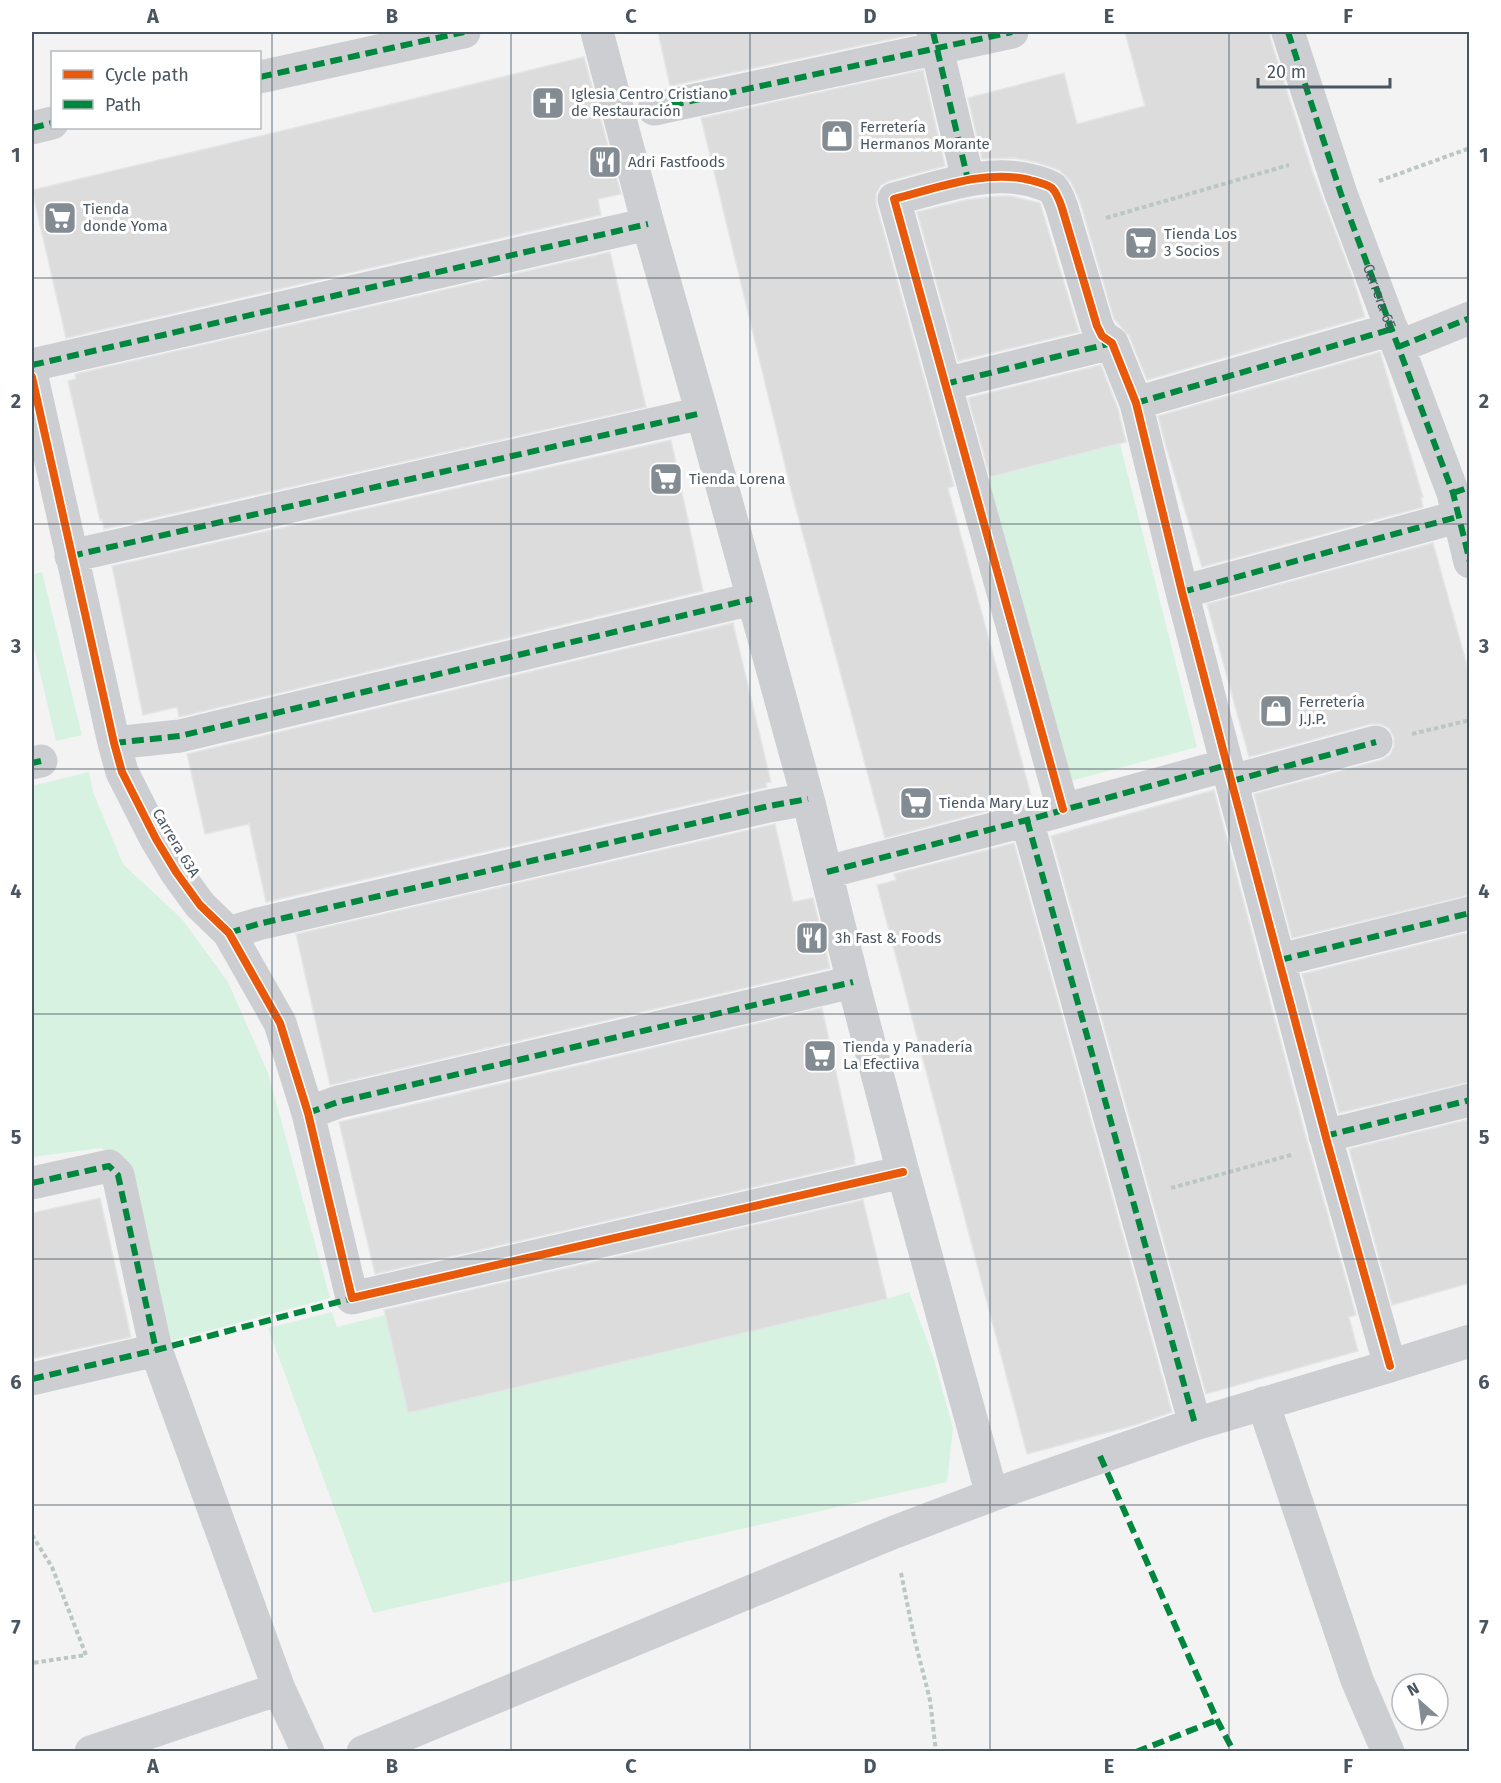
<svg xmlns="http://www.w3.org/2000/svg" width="1501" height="1783" font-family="'Fira Sans',sans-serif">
  <rect width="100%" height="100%" fill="#f3f3f3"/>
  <!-- green -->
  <path fill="#d7f2e1" d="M1120,444L1197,747L1067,782L988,478Z
    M42,572L82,735L56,741L32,639V575Z
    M89,772L93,792L123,864L182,919L228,982L268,1073L330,1298L171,1341L124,1160L101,1148L32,1157V786Z
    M909,1292L933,1356L953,1428L947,1482L373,1613L268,1328L332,1312L337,1327L385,1315L408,1412L887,1299Z"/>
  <!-- building -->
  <path fill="#dcdcdd" stroke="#e4e5e6" stroke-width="1.5" d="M658,32H914L915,34L670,86Z
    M1125,32H1270V38L1313,173L1353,279L1365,317L1147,380L1129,336L1114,319L1080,202L1071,182L1059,170L1035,162L1014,158L982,159L968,98L1064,73L1077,124L1145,106Z
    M584,57L621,194L598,199L601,215L66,338L32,190L298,127Z
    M923,70L945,166L889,181L881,185L876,194V204L954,486L948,488L1032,799L885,838L791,490L701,118Z
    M997,196H1011L1040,203L1079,332L958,361L917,212L965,200Z
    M610,252L646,407L104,529L102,519L100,520L68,381L76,379L75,374Z
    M1380,352L1423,497L1421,498L1423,507L1202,567L1165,443L1158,416Z
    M1101,365L1118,409L1126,442L990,477L968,398Z
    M671,440L703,591L179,717L177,707L143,715L112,566Z
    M1433,543L1470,676V895L1292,938L1254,794L1381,760L1390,755L1394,746V738L1389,728L1380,724H1371L1249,757L1207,604Z
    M733,623L771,782L766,783L767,787L266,902L249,824L205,834L187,754Z
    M1214,790L1307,1141L1356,1315L1349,1317L1358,1351L1206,1394L1051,836Z
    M775,824L793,902L813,898L830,968L330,1085L296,934Z
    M1014,843L1172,1412L1135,1425L1027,1454L877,885L896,880L894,874Z
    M1470,932V1082L1339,1113L1302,974Z
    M822,1008L855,1159L854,1160L855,1164L375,1274L339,1122Z
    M1470,1119V1283L1392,1305L1349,1149Z
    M100,1198L131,1337L32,1359V1213Z
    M863,1200L887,1299L408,1413L384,1310Z"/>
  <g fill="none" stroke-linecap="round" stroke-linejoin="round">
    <!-- path -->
    <path stroke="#bac7c3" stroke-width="4" stroke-dasharray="4.5 3" stroke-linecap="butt" d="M1379,181L1470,148
      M1106,218L1289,165
      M1412,734L1470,720
      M1171,1188L1291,1155
      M32,1535L52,1567L86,1655L32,1663
      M901,1573L914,1637L930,1700L936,1752"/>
    <!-- street -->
    <path stroke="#ccced1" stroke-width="33" d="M597,32L648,224L702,413L808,799L853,982L903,1172L992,1495
      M933,32L968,180
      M1288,32L1341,194L1453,493L1470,562
      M260,77L464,32
      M654,109L1012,32
      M32,128L52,123
      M1398,347L1470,318
      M32,365L648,224
      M32,377L114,743L122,772L156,839L176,872L200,905L229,933L280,1023L308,1113L352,1298L903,1172
      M945,384L1112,343
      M1136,403L1392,329
      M71,556L702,413
      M1182,592L1457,517
      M114,743L180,736L752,599
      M32,763L41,761
      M1232,781L1376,742
      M1063,809L894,199C938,188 985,169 1030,180C1037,182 1046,184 1052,188C1057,193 1060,202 1062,208L1097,326L1102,336L1112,343L1136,403L1182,592L1227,765L1328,1145L1390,1366
      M1027,820L1195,1424
      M827,872L1027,820L1227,765
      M229,933L258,924L769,806L808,799
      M1280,960L1470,913
      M308,1113L338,1102L853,982
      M1325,1136L1470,1100
      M32,1183L109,1166L118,1175L156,1350L279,1689L308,1752
      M32,1379L156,1350
      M1263,1403L1357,1680L1388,1752
      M91,1752L279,1689
      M363,1752L892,1533L992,1495L1195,1424L1390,1366L1470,1341"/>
    <!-- quiet -->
    <g stroke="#00873e" stroke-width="6" stroke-dasharray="12 6" stroke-linecap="butt">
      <path d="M933,32L968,180"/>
      <path id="s1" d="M1288,32L1341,194L1453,493L1470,562"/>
      <path d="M260,77L464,32"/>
      <path d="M654,109L1012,32"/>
      <path d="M32,128L52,123"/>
      <path d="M1398,347L1470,318"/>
      <path d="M32,365L648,224"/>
      <path d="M945,384L1112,343"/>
      <path d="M1136,403L1392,329"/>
      <path d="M1453,493L1470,487"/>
      <path d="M71,556L702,413"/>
      <path d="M1182,592L1457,517"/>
      <path d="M114,743L180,736L752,599"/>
      <path d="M32,763L41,761"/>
      <path d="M1232,781L1376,742"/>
      <path d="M1027,820L1195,1424"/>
      <path d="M827,872L1027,820L1227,765"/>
      <path d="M229,933L258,924L769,806L808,799"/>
      <path d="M1280,960L1470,913"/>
      <path d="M308,1113L338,1102L853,982"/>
      <path d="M1325,1136L1470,1100"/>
      <path d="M32,1183L109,1166L118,1175L156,1350"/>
      <path d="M32,1379L156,1350L357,1297"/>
      <path d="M1100,1456L1217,1720L1234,1752"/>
      <path d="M1136,1752L1217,1720"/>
    </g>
    <!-- cycleway casing -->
    <g stroke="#fff" stroke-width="11">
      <path id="cycleway" d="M32,377L114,743L122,772L156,839L176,872L200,905L229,933L280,1023L308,1113L352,1298L903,1172
        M1063,809L894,199C938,188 985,169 1030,180C1037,182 1046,184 1052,188C1057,193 1060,202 1062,208L1097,326L1102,336L1112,343L1136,403L1182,592L1227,765L1328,1145L1390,1366"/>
    </g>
    <!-- cycleway -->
    <use href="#cycleway" stroke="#e8590c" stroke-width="8"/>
  </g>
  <!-- grid -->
  <path fill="none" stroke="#495560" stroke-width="1.5" stroke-opacity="0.55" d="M272,32V1752M511,32V1752M750,32V1752M990,32V1752M1229,32V1752M32,278H1470M32,524H1470M32,769H1470M32,1014H1470M32,1259H1470M32,1505H1470"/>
  <!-- icons -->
  <defs>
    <g id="church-square" transform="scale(1.725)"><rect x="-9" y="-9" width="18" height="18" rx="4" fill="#848c93" stroke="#fff"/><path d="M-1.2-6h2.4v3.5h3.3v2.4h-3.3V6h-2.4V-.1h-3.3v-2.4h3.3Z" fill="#fff"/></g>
    <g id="shop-square" transform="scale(1.725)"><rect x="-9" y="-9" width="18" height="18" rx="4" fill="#848c93" stroke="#fff"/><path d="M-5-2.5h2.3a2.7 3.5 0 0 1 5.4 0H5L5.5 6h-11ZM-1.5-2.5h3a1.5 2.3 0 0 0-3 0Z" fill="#fff"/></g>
    <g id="restaurant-square" transform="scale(1.725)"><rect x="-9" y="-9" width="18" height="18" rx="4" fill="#848c93" stroke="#fff"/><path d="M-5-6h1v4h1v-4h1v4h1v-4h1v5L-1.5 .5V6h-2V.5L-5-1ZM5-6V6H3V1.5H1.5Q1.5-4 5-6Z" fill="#fff"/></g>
    <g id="supermarket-square" transform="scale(1.725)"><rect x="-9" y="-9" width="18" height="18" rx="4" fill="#848c93" stroke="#fff"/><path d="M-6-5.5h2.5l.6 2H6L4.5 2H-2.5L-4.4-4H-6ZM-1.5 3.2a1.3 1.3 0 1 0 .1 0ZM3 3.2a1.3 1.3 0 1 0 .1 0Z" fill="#fff"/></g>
  </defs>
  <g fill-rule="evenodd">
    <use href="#church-square" x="548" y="103"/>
    <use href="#shop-square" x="837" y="136"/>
    <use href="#restaurant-square" x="605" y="162"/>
    <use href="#supermarket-square" x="60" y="218"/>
    <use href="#supermarket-square" x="1141" y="243"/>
    <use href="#supermarket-square" x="666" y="479"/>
    <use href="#shop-square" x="1276" y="711"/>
    <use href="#supermarket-square" x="916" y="803"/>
    <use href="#restaurant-square" x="812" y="938"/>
    <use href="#supermarket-square" x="820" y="1056"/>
  </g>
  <g text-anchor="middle" stroke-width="6" stroke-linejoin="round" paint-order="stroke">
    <!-- poi labels -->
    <g font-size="15" fill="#495560" stroke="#fff" text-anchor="start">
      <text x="571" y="99">Iglesia Centro Cristiano<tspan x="571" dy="17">de Restauración</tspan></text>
      <text x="860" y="132">Ferretería<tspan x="860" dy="17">Hermanos Morante</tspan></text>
      <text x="628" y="167">Adri Fastfoods</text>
      <text x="83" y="214">Tienda<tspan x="83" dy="17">donde Yoma</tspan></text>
      <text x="1164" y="239">Tienda Los<tspan x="1164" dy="17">3 Socios</tspan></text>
      <text x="689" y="484">Tienda Lorena</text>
      <text x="1299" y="707">Ferretería<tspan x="1299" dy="17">J.J.P.</tspan></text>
      <text x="939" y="808">Tienda Mary Luz</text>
      <text x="835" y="943">3h Fast &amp; Foods</text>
      <text x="843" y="1052">Tienda y Panadería<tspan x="843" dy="17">La Efectiiva</tspan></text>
    </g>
    <!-- street labels -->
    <g font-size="15" fill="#495560" stroke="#fff">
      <text dy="5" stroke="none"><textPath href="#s1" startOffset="280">Carrera 65</textPath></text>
      <text transform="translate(176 843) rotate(59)" y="5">Carrera 63A</text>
    </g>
  </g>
  <!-- border -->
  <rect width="1501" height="1783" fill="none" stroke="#ffffff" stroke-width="66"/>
  <!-- legend -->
  <rect x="51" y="51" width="210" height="78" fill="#ffffff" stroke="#b6bbbf" stroke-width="1.5"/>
  <rect x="63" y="70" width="30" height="9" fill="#e8590c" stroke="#b6bbbf" stroke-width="1.5"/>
  <text x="105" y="81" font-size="18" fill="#495560">Cycle path</text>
  <rect x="63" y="100" width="30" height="9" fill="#00873e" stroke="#b6bbbf" stroke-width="1.5"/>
  <text x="105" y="111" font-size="18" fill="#495560">Path</text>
  <!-- north arrow -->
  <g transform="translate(1420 1702) rotate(332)"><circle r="28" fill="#ffffff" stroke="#b6bbbf" stroke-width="1.5"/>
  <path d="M0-4.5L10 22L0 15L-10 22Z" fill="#848c93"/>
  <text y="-9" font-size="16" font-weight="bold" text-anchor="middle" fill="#495560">N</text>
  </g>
  <!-- scale -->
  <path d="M1258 78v9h132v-9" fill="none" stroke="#495560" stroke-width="3"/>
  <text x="1267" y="78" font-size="18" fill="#495560" stroke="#ffffff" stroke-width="4.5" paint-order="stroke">20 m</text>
  <rect x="33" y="33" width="1435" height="1717" fill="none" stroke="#495560" stroke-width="2"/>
  <g font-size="20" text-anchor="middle" font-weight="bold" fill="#495560">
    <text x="153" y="23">A</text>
    <text x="392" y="23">B</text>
    <text x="631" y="23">C</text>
    <text x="870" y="23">D</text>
    <text x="1109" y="23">E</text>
    <text x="1348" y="23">F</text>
    <text x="16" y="162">1</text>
    <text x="1484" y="162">1</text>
    <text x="16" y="408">2</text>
    <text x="1484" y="408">2</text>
    <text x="16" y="653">3</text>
    <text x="1484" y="653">3</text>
    <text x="16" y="898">4</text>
    <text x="1484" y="898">4</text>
    <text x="16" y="1144">5</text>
    <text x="1484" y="1144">5</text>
    <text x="16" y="1389">6</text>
    <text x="1484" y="1389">6</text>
    <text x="16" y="1634">7</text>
    <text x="1484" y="1634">7</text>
    <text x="153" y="1773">A</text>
    <text x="392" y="1773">B</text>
    <text x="631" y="1773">C</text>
    <text x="870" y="1773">D</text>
    <text x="1109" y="1773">E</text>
    <text x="1348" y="1773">F</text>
  </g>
</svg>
